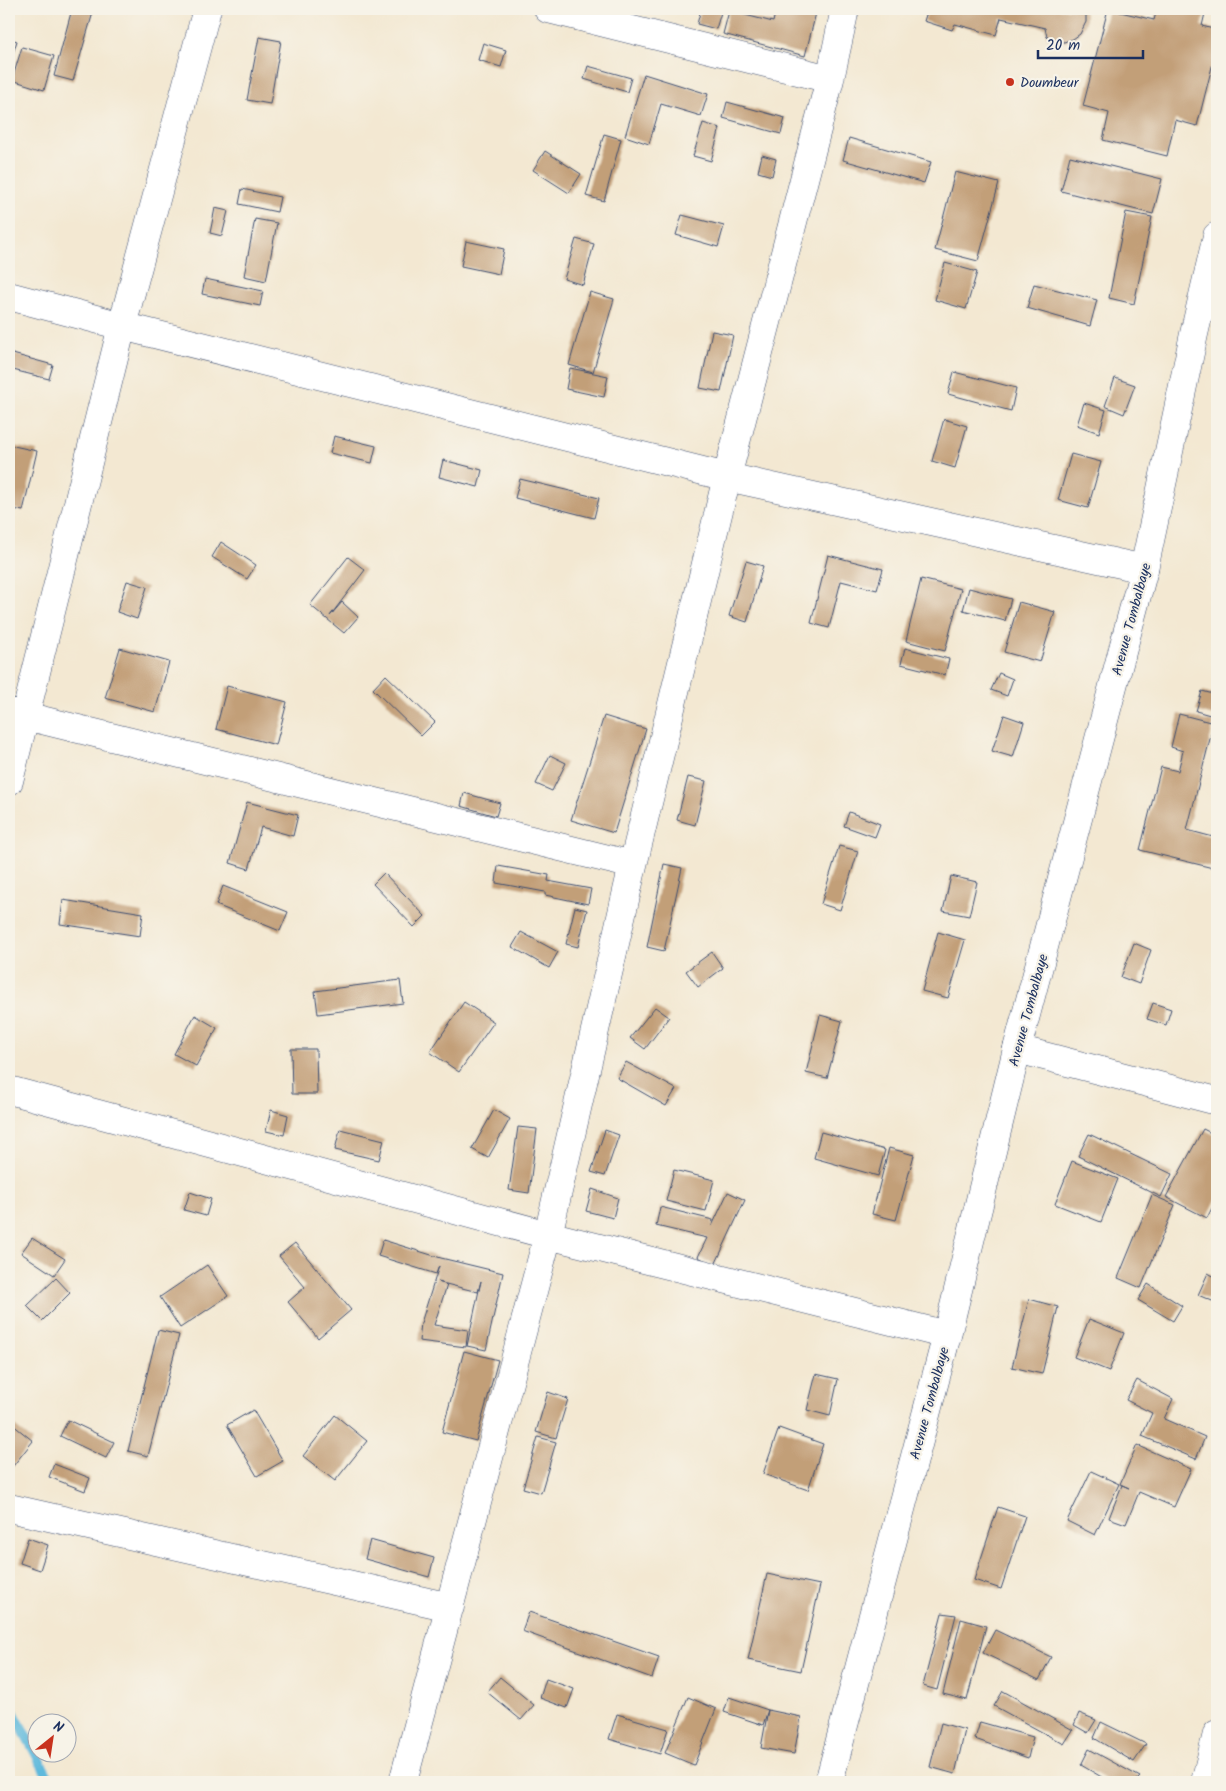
<svg xmlns="http://www.w3.org/2000/svg" width="1226" height="1791" font-family="Kalam,sans-serif">
  <rect width="100%" height="100%" fill="#f7f3e8"/>
  <filter id="ink" filterUnits="userSpaceOnUse"><feTurbulence type="fractalNoise" baseFrequency=".02" numOctaves="2"/><feDisplacementMap in="SourceGraphic" scale="10" xChannelSelector="R" yChannelSelector="G"/><feConvolveMatrix kernelMatrix="1 2 1 2 8 2 1 2 1" color-interpolation-filters="sRGB"/></filter>
  <filter id="wash" filterUnits="userSpaceOnUse"><feTurbulence type="fractalNoise" baseFrequency=".0096" numOctaves="4" result="noise"/><feDisplacementMap in="SourceGraphic" scale="20" xChannelSelector="R" yChannelSelector="G"/><feGaussianBlur stdDeviation="1.12" result="paint"/><feColorMatrix in="noise" values="0 0 0 0 0 0 0 0 0 0 0 0 0 0 0 0 0 1.4 0 .05"/><feComposite in="paint" operator="in"/></filter>
  <g filter="url(#wash)">
    <rect width="100%" height="100%" fill="#f3e8d2"/>
    <g fill="none" stroke-linecap="round" stroke-linejoin="round">
      <!-- stream -->
      <path stroke="#5eb9dc" stroke-width="10" d="M9,1704L51,1782"/>
    </g>
    <g id="blocks">
      <!-- building -->
      <path fill="#c29f78" d="M72,9H94L73,81L54,76Z
        M701,9H722L716,29L697,24Z
        M776,9H817L805,56L723,34L729,11L773,22Z
        M928,9H1082L1086,15V22L1080,34L1073,39L1064,42L1054,41L1047,37L1045,28L1001,18L996,35L955,24L952,30L924,21Z
        M1108,9L1154,20L1157,9H1206L1202,26L1217,30V47L1197,126L1175,120L1167,156L1103,140L1109,113L1083,106Z
        M259,37L281,41L270,104L247,100Z
        M9,38L17,41L9,66Z
        M483,43L506,50L501,67L478,60Z
        M22,47L54,56L44,90L12,80Z
        M588,66L631,78L627,92L584,79Z
        M644,74L708,94L701,116L661,104L649,144L625,136Z
        M727,102L785,118L781,134L723,118Z
        M703,123L720,128L711,161L693,156Z
        M604,134L621,139L604,201L586,196Z
        M849,138L931,162L924,183L843,160Z
        M545,151L581,174L569,193L533,170Z
        M762,155L776,159L772,176L758,172Z
        M1070,156L1162,179L1153,214L1061,191Z
        M955,172L999,183L978,261L935,250Z
        M242,189L280,197L277,212L239,204Z
        M215,208L228,211L222,236L210,233Z
        M1126,212L1152,217L1134,304L1109,298Z
        M682,215L724,226L718,247L676,235Z
        M255,219L277,223L266,281L244,276Z
        M576,239L594,244L583,285L564,279Z
        M466,241L504,249L499,274L461,266Z
        M945,263L977,272L966,309L935,300Z
        M205,279L263,291L260,306L202,294Z
        M1034,284L1097,300L1090,326L1027,308Z
        M590,292L614,299L593,372L569,365Z
        M712,331L733,335L721,392L700,388Z
        M9,353L53,365L49,379L9,369Z
        M570,368L608,376L604,397L566,389Z
        M954,372L1016,388L1011,411L948,394Z
        M1115,378L1135,385L1124,414L1105,406Z
        M1084,403L1106,410L1099,433L1077,425Z
        M944,419L967,426L955,468L932,461Z
        M334,436L376,446L372,463L330,453Z
        M9,445L37,451L23,511L9,508Z
        M1071,454L1101,462L1088,508L1058,500Z
        M443,460L482,470L478,487L439,477Z
        M520,479L599,498L594,518L515,498Z
        M221,542L256,565L247,579L212,557Z
        M828,555L883,569L877,590L841,581L829,628L811,623Z
        M348,557L365,570L330,616L342,602L358,617L344,633L310,605Z
        M746,561L763,566L747,622L729,616Z
        M921,579L961,589L945,651L906,641Z
        M127,581L147,587L137,619L117,612Z
        M969,588L1011,599L1005,621L963,610Z
        M1019,602L1055,612L1040,662L1004,652Z
        M120,648L169,662L155,712L105,698Z
        M905,648L949,659L945,675L901,664Z
        M999,673L1013,679L1007,696L991,690Z
        M386,675L435,722L421,736L373,689Z
        M227,686L287,702L276,745L216,729Z
        M1202,691L1217,695V717L1196,711Z
        M1179,714L1214,723L1187,830L1217,838V869L1140,850L1161,767L1178,771L1183,751L1171,747Z
        M1004,715L1024,722L1013,757L992,751Z
        M604,716L646,729L614,833L571,820Z
        M550,755L566,763L552,791L536,784Z
        M688,777L706,781L695,825L677,820Z
        M464,793L500,803L496,816L461,806Z
        M247,802L298,815L293,836L261,827L249,869L230,863Z
        M849,812L880,824L875,837L844,826Z
        M839,846L858,851L840,910L821,904Z
        M664,864L682,868L664,951L647,947Z
        M498,866L549,875L548,881L591,889L588,904L545,895V892L496,883Z
        M384,873L425,916L414,927L373,884Z
        M951,876L977,882L969,916L943,911Z
        M223,886L288,912L280,931L216,905Z
        M63,900L143,913L140,936L60,924Z
        M575,907L587,910L578,947L566,944Z
        M521,932L558,952L549,968L512,947Z
        M938,932L965,940L948,998L922,991Z
        M1134,943L1151,950L1139,984L1121,977Z
        M712,952L723,968L698,987L686,971Z
        M400,980L403,1003L318,1014L315,991Z
        M464,1002L494,1022L459,1072L430,1052Z
        M1153,1003L1171,1009L1166,1025L1147,1019Z
        M655,1007L669,1017L645,1049L630,1038Z
        M195,1015L217,1028L196,1066L174,1054Z
        M820,1015L842,1021L827,1078L806,1073Z
        M291,1049H316L317,1094H292Z
        M626,1062L676,1089L666,1106L617,1078Z
        M271,1110L288,1115L284,1135L266,1131Z
        M494,1110L510,1119L488,1158L472,1149Z
        M518,1127L537,1129L529,1193L509,1190Z
        M340,1129L384,1140L379,1160L335,1150Z
        M1203,1129L1217,1136V1198L1207,1218L1166,1197Z
        M605,1130L619,1135L605,1176L591,1172Z
        M821,1132L885,1150L878,1176L814,1158Z
        M1089,1134L1172,1174L1161,1197L1078,1156Z
        M889,1148L914,1155L896,1220L872,1214Z
        M1072,1161L1118,1179L1101,1222L1055,1204Z
        M674,1170L714,1180L706,1211L666,1201Z
        M592,1189L618,1198L613,1218L586,1211Z
        M190,1192L211,1199L206,1216L184,1210Z
        M728,1192L745,1200L715,1265L698,1257L707,1238L656,1226L660,1207L713,1220L712,1226Z
        M1152,1195L1175,1205L1141,1288L1118,1278Z
        M32,1238L65,1259L54,1275L21,1253Z
        M383,1240L441,1258L503,1273L486,1350L467,1346L481,1281L478,1292L438,1282L447,1285L434,1325L468,1330L466,1347L419,1341L421,1323L439,1266L436,1274L378,1256Z
        M295,1243L351,1310L318,1338L288,1302L305,1287L279,1256Z
        M207,1265L228,1296L180,1328L160,1297Z
        M1208,1273L1217,1278V1303L1198,1295Z
        M56,1278L70,1293L42,1321L27,1306Z
        M1148,1284L1182,1306L1173,1321L1138,1300Z
        M1029,1299L1058,1307L1042,1374L1012,1367Z
        M1089,1319L1124,1333L1109,1371L1074,1357Z
        M158,1330L179,1335L148,1456L128,1451Z
        M464,1351L498,1360L476,1441L442,1432Z
        M816,1374L838,1379L830,1416L807,1410Z
        M1137,1380L1173,1399L1164,1419L1205,1437L1196,1459L1142,1436L1152,1413L1126,1400Z
        M548,1392L568,1399L556,1438L536,1432Z
        M253,1410L283,1461L257,1476L227,1425Z
        M335,1415L367,1441L335,1481L303,1456Z
        M68,1420L114,1442L106,1458L60,1436Z
        M12,1424L33,1441L9,1471V1428Z
        M779,1428L823,1444L808,1490L763,1474Z
        M538,1437L556,1442L541,1493L523,1488Z
        M1137,1445L1191,1469L1174,1507L1139,1492L1126,1524L1109,1518L1122,1485L1129,1488L1120,1484Z
        M54,1464L90,1478L85,1491L49,1477Z
        M1091,1471L1119,1484L1095,1535L1067,1521Z
        M998,1507L1025,1516L1001,1589L974,1580Z
        M28,1538L48,1545L40,1570L20,1563Z
        M370,1540L434,1558L429,1577L365,1559Z
        M767,1574L820,1585L801,1671L748,1660Z
        M529,1612L659,1657L652,1678L522,1631Z
        M942,1613L956,1615L937,1690L923,1686Z
        M961,1619L986,1626L967,1700L943,1694Z
        M995,1630L1051,1657L1039,1680L983,1653Z
        M500,1677L534,1705L521,1720L487,1692Z
        M546,1679L574,1689L567,1708L540,1698Z
        M1003,1691L1073,1730L1064,1744L994,1706Z
        M688,1697L716,1709L694,1765L665,1753Z
        M729,1697L768,1710L763,1725L724,1712Z
        M768,1710L801,1717L794,1754L761,1748Z
        M1079,1713L1096,1720L1088,1733L1074,1725Z
        M617,1714L668,1729L660,1754L609,1739Z
        M980,1722L1033,1737L1028,1758L975,1739Z
        M1101,1722L1146,1744L1134,1762L1094,1738Z
        M941,1723L965,1730L955,1774L930,1767Z
        M1089,1749L1140,1777L1135,1782H1110L1081,1765Z"/>
    </g>
  </g>
  <g filter="url(#ink)">
    <use href="#blocks" fill-opacity="0" stroke="#3b4b6f" stroke-width="1"/>
    <g fill="none" stroke-linecap="round" stroke-linejoin="round">
      <!-- minor casing -->
      <g stroke="#3b4b6f" stroke-width="29">
        <path id="minor" d="M548,9L830,79
          M9,296L122,326L727,477L1144,569
          M9,712L633,865
          M9,781L122,326L207,9
          M1017,1049L1217,1101
          M9,1090L548,1235L947,1335
          M9,1508L450,1607
          M403,1782L548,1235L633,865L727,477L830,79L845,9
          M1205,1782L1217,1734"/>
      </g>
      <!-- secondary casing -->
      <g stroke="#3b4b6f" stroke-width="29">
        <path id="secondary" d="M829,1782L947,1335L1017,1049L1144,569L1194,334L1217,236"/>
      </g>
      <!-- minor -->
      <use href="#minor" stroke="#fff" stroke-width="28"/>
      <!-- secondary -->
      <use href="#secondary" stroke="#fff" stroke-width="28"/>
    </g>
  </g>
  <!-- markers -->
  <circle fill="#c8321e" stroke="#f7f3e8" stroke-width="2" cx="1010" cy="82" r="5"/>
  <g text-anchor="middle" stroke-width="4.5" stroke-linejoin="round" paint-order="stroke">
    <!-- poi labels -->
    <g font-size="14" fill="#1b2f5e" stroke="#f7f3e8" text-anchor="start">
      <text x="1020" y="87">Doumbeur</text>
    </g>
    <!-- street labels -->
    <g font-size="14" fill="#1b2f5e" stroke="#f7f3e8">
      <text transform="translate(1131 619) rotate(-75)" y="5">Avenue Tombalbaye</text>
      <text transform="translate(1028 1010) rotate(-75)" y="5">Avenue Tombalbaye</text>
      <text transform="translate(929 1403) rotate(-75)" y="5">Avenue Tombalbaye</text>
    </g>
  </g>
  <!-- margin -->
  <rect width="1226" height="1791" fill="none" stroke="#f7f3e8" stroke-width="30"/>
  <!-- north arrow -->
  <g transform="translate(52 1738) rotate(30)"><circle r="24" fill="#f7f3e8" stroke="#9fa5b1"/>
  <path d="M0-4L9 19L0 12L-9 19Z" fill="#c8321e"/>
  <text y="-8" font-size="14" font-weight="bold" text-anchor="middle" fill="#1b2f5e">N</text>
  </g>
  <!-- scale -->
  <path d="M1038 50v8h105v-8" fill="none" stroke="#1b2f5e" stroke-width="2.5"/>
  <text x="1046" y="50" font-size="15" fill="#1b2f5e" stroke="#f7f3e8" stroke-width="4" paint-order="stroke">20 m</text>
</svg>
